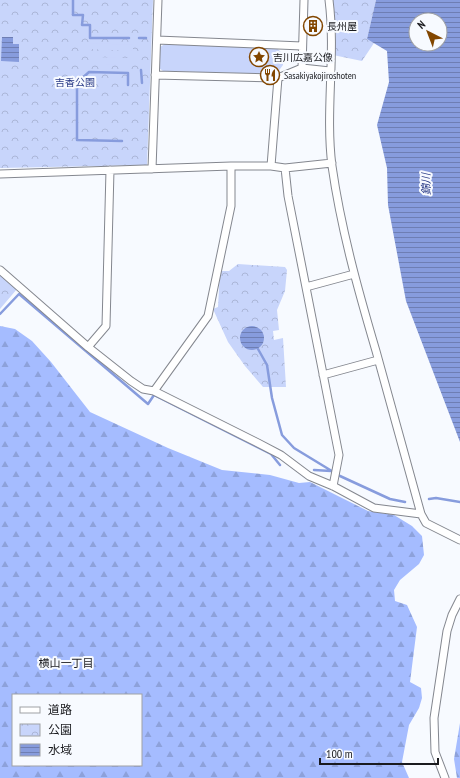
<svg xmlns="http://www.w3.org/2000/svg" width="460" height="778" font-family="'PT Sans Narrow','Noto Sans JP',sans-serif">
  <defs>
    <pattern id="forest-firs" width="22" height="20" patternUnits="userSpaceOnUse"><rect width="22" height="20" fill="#a5bcff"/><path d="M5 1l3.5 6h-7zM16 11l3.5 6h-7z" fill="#8da1da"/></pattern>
    <pattern id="park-crowns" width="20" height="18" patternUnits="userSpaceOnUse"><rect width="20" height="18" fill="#c8d5fb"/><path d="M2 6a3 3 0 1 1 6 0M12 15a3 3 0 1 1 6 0" fill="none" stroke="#abb6d7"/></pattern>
    <pattern id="water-rules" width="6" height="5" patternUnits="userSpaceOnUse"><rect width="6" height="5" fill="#879cdd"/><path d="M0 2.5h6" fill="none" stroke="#6e7eb3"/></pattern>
  </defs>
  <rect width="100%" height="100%" fill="#f7faff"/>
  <!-- forest -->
  <path fill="url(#forest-firs)" fill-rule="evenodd" d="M0,326L15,329L32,341L51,362L90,412L168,448L222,470L270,475L299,483L310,482L368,511L394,515L412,526L422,536L424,555L419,564L400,580L394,590L395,601L407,605L417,627L410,682L421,688L422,698L419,708L409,725L402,762L409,778H0ZM13,695H141V765H13Z
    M460,723V778H457L454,759Z"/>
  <!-- park -->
  <path fill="url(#park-crowns)" d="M0,0H153L147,165L0,168Z
    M333,0H376L367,39L374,43L362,61L333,55L336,32Z
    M238,264L285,267L287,270L285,291L277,310L279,330L273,331L274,340L283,338L286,387H263L245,366L228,342L213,309L218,307L220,271H229Z
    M0,274L17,289L0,309Z"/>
  <!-- garden -->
  <path fill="#c8d5fb" d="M90,43L133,45V51L89,49Z
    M165,44L273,47C282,49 283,56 283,65L277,73L273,74L163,71L159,68L160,47Z
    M89,57L133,58V65L89,64Z"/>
  <!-- water -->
  <path fill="url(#water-rules)" fill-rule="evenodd" d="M376,0H460V442L406,301L388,205L387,168L377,125L389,82L387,51L367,39ZM416,20H440V44H416Z
    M2,37H13V44H19V62L1,61Z
    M240 338a12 12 0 1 1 24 0a12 12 0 1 1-24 0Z"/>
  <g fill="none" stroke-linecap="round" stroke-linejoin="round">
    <!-- stream -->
    <path stroke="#879cdd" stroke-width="2.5" d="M73,0V15H83L82,25H90V38H129
      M139,38H146
      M141,70L142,83
      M122,141L77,140V83L89,72L128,73V85
      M0,314L19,294L148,404L154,395L271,454L280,465
      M258,349L267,365L272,398L282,435L294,448L340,476L390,499L405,502
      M314,470L331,471
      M429,499L436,498L460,502"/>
    <!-- street casing -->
    <g stroke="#84878f" stroke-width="9">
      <path id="street" d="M329,0C336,55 325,111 332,166C341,229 358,290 376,351C391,405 406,460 421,514L426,523L460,540
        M157,40L302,46
        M302,68L304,0
        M155,75L278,78L302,68L330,71
        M271,166L278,78
        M285,168L288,196L339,455L333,486
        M152,169L158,0
        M0,174L231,166H271L285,168L332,163
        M0,270L88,347L131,381L143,389L154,391L208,316L231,206V166
        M306,287L354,274
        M88,347L106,326L110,170
        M323,375L378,360
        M154,391L258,443L281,455L309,476L333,486L374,508L421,514
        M445,778L435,752L434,718L447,631L452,615L460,599"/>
    </g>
    <!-- street -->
    <use href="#street" stroke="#fff" stroke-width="7"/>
  </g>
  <!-- icons -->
  <defs>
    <g id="building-ring" transform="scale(1)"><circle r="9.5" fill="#f7faff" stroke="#824600" stroke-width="1.5"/><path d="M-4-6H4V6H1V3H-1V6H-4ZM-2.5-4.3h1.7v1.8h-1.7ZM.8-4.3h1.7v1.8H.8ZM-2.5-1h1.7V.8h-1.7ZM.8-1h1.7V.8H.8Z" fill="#824600"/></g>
    <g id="sight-ring" transform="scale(1)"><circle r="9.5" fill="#f7faff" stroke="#824600" stroke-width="1.5"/><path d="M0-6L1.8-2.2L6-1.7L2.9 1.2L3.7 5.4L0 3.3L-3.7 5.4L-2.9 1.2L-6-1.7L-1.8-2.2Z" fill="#824600"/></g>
    <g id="restaurant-ring" transform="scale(1)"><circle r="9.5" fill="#f7faff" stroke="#824600" stroke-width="1.5"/><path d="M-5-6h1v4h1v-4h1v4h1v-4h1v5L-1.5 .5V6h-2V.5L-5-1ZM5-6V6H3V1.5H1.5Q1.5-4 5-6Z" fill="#824600"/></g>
  </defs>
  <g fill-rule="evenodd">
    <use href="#building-ring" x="313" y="26"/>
    <use href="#sight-ring" x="259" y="57"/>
    <use href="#restaurant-ring" x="270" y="75"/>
  </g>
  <g text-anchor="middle" stroke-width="4" stroke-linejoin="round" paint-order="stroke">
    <!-- poi labels -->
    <g font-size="10" fill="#1a1b1f" stroke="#f7faff" text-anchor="start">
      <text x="327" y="30">長州屋</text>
      <text x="273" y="61">吉川広嘉公像</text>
      <text x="284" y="79">Sasakiyakojiroshoten</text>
    </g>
    <!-- park labels -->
    <g font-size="10" fill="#2a3b87" stroke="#f7faff">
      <text x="75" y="86">吉香公園</text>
    </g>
    <!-- water labels -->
    <g font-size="11" font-style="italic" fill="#283985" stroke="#f7faff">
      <text transform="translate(426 184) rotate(-91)" y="4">錦川</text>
    </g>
    <!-- neighbourhood labels -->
    <g font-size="11" fill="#1a1b1f" stroke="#f7faff">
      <text x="66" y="667">横山一丁目</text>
    </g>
  </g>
  <!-- legend -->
  <rect x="12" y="694" width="130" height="72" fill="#f7faff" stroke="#9fa1a5"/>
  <rect x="20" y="707" width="20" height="6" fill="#ffffff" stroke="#9fa1a5"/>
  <text x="48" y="714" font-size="12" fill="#1a1b1f">道路</text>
  <rect x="20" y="724" width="20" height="12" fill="url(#park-crowns)" stroke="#9fa1a5"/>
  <text x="48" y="734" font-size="12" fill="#1a1b1f">公園</text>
  <rect x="20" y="744" width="20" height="12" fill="url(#water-rules)" stroke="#9fa1a5"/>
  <text x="48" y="754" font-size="12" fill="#1a1b1f">水域</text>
  <!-- north arrow -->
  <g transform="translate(428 32) rotate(318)"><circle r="19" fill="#f7faff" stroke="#9fa1a5"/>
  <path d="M0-3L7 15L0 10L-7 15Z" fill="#824600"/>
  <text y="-6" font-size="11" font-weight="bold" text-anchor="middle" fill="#1a1b1f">N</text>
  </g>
  <!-- scale -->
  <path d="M320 758v6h118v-6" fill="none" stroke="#1a1b1f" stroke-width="2"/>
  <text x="326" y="758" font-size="12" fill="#1a1b1f" stroke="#f7faff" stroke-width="3" paint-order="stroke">100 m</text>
</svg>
